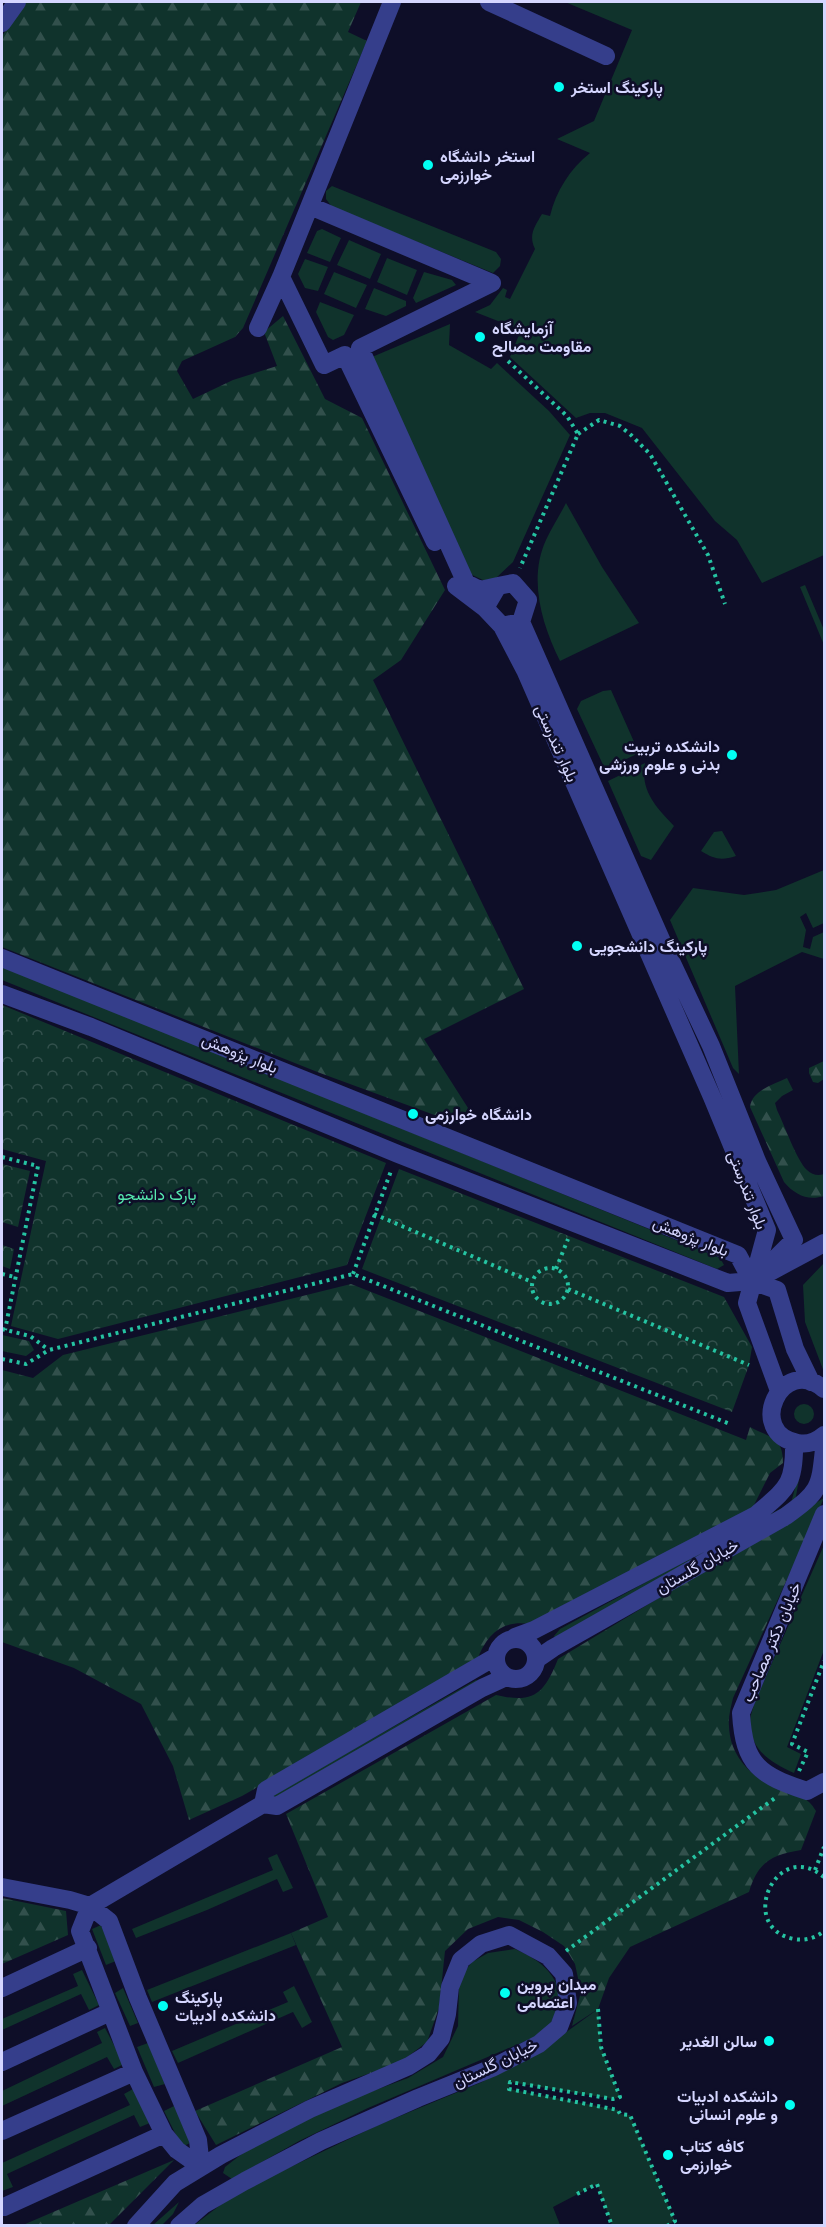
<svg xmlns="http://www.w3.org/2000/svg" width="826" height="2227" font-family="Helvetica,Vazirmatn,sans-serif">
  <defs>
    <pattern id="forest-firs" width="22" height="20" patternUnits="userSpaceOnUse" patternTransform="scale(1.5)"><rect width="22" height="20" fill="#10332c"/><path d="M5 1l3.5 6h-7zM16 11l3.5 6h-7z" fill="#32504c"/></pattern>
    <pattern id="park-crowns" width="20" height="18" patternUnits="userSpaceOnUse" patternTransform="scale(1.5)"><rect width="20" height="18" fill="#10332c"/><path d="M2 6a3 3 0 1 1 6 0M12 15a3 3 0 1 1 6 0" fill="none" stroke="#32504c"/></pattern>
  </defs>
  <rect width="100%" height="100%" fill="#0e0e28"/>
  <!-- grass -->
  <path fill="#10332c" d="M565,2H824V555L762,583L737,540L715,521L642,428L605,413H590L576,418L510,357L521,330L475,312L490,305L503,288L507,290L505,297L510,299L535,249C528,235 535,226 542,214L550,216C556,191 570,169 590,153L557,139L594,121L632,30Z
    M332,186L496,252L501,259L500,266L493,273L332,207L326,199V191Z
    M322,229L341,238L330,262L307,253L317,231Z
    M349,240L381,254L370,279L337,265Z
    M387,258L417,270L407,295L377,282Z
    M305,259L328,267L318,291L305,288L298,274Z
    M334,272L367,285L356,308L324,294Z
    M424,272L452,280L456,285L416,303L413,298Z
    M374,288L406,301V306L386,316L365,309Z
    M320,302L354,315L344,335L333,340L328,337L316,312Z
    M450,324L449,345L491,369L497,363L549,411L570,435L513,562L495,579L485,581L468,573L372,357Z
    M566,503L602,567L639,623L560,661C542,625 528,579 546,540C552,527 560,515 566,503Z
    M805,585L824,630V645L800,587Z
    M611,690L639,753L605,769L577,709L581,701L603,691Z
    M645,763C640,791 656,807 674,826L651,860L641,856L608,781Z
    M722,831L736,856C721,861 714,859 701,851L714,832Z
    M824,870V923L813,928L806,913L800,917L806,930L803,947L810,949L813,937L824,932V959L802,952L735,986L739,1074L733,1068L670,920L693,888L744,895L776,890Z
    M2,966L720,1258L724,1265L717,1269L2,980Z
    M824,1263V1372L805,1322L803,1285Z
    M794 1414a10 10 0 1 1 20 0a10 10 0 1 1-20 0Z
    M798,1477L799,1479L795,1502L555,1638L554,1636L560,1629L791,1503Z
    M824,1545V1650L787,1747L801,1754L794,1773C771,1763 750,1750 750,1722C750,1715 754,1706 756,1699Z
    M476,1680L480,1681L276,1798H272L274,1794Z
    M277,1854L293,1888L283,1892L277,1879L207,1910L136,1938L132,1929L273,1870L268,1858Z
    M101,1925L116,1961L106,1965L92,1929Z
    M291,1933L296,1945L152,2002L147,1990Z
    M515,1949C556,1966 576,1998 542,2034L368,2108L299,2141L232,2179L223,2173L225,2167L243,2153L332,2106L408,2078L443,2057L458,2026L459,1983L465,1971L472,1962L488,1953Z
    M82,1970L99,2005L89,2010L81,1994L2,2030V2019L78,1986L73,1974Z
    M294,1986L312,2022L302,2028L293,2012L178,2063L172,2051L288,2002L283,1992Z
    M123,1988L138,2023L130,2026L115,1993Z
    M598,2009L601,2047L620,2097L613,2099L510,2082L509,2089L618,2110L620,2114L630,2115L675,2221L667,2225H612L597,2184L553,2207L560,2225L193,2226L236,2193L376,2126L482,2082L565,2033Z
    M105,2028L124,2064L114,2069L107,2057L2,2106V2091L102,2043L97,2032Z
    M148,2043L165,2084L154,2087L137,2047Z
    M133,2089L150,2123L140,2127L134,2115L7,2174L13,2187L2,2191V2163L130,2105L124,2094Z
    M174,2106L192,2142L182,2147L164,2111Z
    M179,2202L173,2214L162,2225H153Z"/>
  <!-- forest -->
  <path fill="url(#forest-firs)" d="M26,2H361L348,32L367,41L243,328L235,337L182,361L177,371L193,399L233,380L277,366L264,332L283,316L325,399L362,418L445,590L401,660L373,680L524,989L424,1039L468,1108L459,1124L320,1073L2,947V36Z
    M824,1061V1079L818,1083L813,1082L809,1073V1068Z
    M787,1078L793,1090L782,1096L775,1103L777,1110C784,1124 797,1161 807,1170C812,1175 818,1176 824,1174V1196C808,1201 795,1195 784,1182L750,1107C752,1090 773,1085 787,1078Z
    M351,1284L746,1440L750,1427C771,1438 783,1437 783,1463L770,1473L752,1509L538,1626C507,1617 487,1631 477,1661L242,1796L189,1820L173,1766L141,1704L74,1668L2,1642V1370L33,1378L63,1355Z
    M2,1335L29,1341L34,1350L26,1356L2,1351Z
    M824,1498L733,1698C731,1707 728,1717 729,1726C730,1760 756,1781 786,1792C801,1798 807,1796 816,1811L801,1850C771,1855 758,1862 749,1892L630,1947L609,1978L598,2009L572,2026L581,1992L575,1964L564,1946L543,1932L519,1920L498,1917L468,1929L445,1951L439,2008L427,2042L399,2063L342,2083L216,2145L195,2111L342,2047L291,1933L328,1917L286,1814L496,1695C534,1704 544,1694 558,1659Z
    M2,1898L66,1911L68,1935L2,1964Z
    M174,2160L109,2225H23Z"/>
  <!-- park -->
  <path fill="url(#park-crowns)" d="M2,1005L386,1163L347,1265L58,1339L11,1326L46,1161L2,1149Z
    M2,1164L30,1171L18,1227L2,1222Z
    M399,1169L724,1297L752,1347L749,1365L732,1412L362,1269Z
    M2,1245L14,1249L10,1269L2,1266Z"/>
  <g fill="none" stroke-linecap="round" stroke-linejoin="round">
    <!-- path -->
    <path stroke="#25c3a2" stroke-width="4" stroke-dasharray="3 4.5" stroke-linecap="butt" d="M508,361L567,416L578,434L520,568
      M578,434L599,420L620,426L631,435L650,454L708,555L725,604
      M2,1157L38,1166L5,1330
      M374,1214L532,1282
      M532 1286a18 18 0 1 1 36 0a18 18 0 1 1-36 0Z
      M556,1269L568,1239
      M2,1274L15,1277
      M353,1274L391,1171
      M568,1289L749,1365
      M2,1329L30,1336L49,1350
      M2,1359L26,1364L49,1350L353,1274L730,1424
      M799,1771L808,1752L792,1744L824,1661
      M815,1870L824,1847
      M824,1877C776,1837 736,1928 794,1939C805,1941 816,1938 824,1931
      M566,1951L775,1798
      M598,2009L601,2047L620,2097L613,2099L510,2082L509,2089L618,2110L620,2114L630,2115L675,2221L667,2226
      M577,2194L597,2184L612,2226"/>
    <!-- minor -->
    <path stroke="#353e8b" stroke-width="18" d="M489,2L606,56
      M2,23L17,2
      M310,206L492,283L360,348L466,583L480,590L498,586
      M281,277L324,365L345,355L435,542
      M258,328L281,277L392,2
      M513,583L528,600L521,622L502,626L485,608L498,586Z
      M456,586L485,608
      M521,622L663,944L711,1046L757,1161L794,1240L754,1280
      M502,626L525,670L712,1097L767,1230L747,1303L779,1391
      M2,958L738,1255L752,1281
      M2,994L91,1027L398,1154L728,1283L752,1281L777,1290L795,1349L811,1382
      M770,1272L824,1243
      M824,1389C781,1353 745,1434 798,1443C808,1445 817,1441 824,1435
      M824,1514L741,1713C744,1766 760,1775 807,1791L824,1782
      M515,1637L534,1630L756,1515C787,1488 795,1485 794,1442
      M496 1659a20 20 0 1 1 40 0a20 20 0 1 1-40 0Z
      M537,1659L553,1648L786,1516C819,1492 820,1489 824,1449
      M263,1804L277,1806L482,1688L506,1677
      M2,1887L70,1900L90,1906L109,1921L138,1998L198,2140L201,2167
      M2,1988L88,1948
      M2,2062L110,2012
      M2,2131L134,2072
      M201,2167L177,2150L164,2134L134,2072L80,1931L90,1906L263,1804L266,1790L495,1657
      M4,2207L164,2134
      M136,2226L175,2183L221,2155L310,2109L409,2066L428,2054L441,2038L447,2014L450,1987L461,1960L481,1944L509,1935L548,1956L564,1974L568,2003L559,2027L539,2044L492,2068L418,2098L321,2141L245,2181L203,2205L179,2226"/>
  </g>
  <!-- markers -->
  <g fill="#01fff3" stroke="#0e0e28" stroke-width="2">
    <circle cx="559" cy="87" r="6"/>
    <circle cx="428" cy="165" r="6"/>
    <circle cx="480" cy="337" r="6"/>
    <circle cx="732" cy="755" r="6"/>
    <circle cx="577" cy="946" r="6"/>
    <circle cx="413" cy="1114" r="6"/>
    <circle cx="505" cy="1993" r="6"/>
    <circle cx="163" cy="2006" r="6"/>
    <circle cx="769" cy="2041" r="6"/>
    <circle cx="790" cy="2105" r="6"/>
    <circle cx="668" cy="2155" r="6"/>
  </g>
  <g text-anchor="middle" stroke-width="5" stroke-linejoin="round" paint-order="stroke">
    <!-- poi labels -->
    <g font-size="16" font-weight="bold" fill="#d5d6ff" stroke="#0e0e28" text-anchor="start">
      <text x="571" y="93">پارکینگ استخر</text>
      <text x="440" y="162">استخر دانشگاه<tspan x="440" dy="18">خوارزمی</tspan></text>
      <text x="492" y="334">آزمایشگاه<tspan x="492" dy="18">مقاومت مصالح</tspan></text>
      <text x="720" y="752" text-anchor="end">دانشکده تربیت<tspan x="720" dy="18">بدنی و علوم ورزشی</tspan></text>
      <text x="589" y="952">پارکینگ دانشجویی</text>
      <text x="425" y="1120">دانشگاه خوارزمی</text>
      <text x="517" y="1990">میدان پروین<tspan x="517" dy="18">اعتصامی</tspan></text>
      <text x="175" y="2003">پارکینگ<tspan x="175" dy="18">دانشکده ادبیات</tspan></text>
      <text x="757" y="2047" text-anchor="end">سالن الغدیر</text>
      <text x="778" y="2102" text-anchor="end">دانشکده ادبیات<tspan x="778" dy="18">و علوم انسانی</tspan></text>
      <text x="680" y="2152">کافه کتاب<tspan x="680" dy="18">خوارزمی</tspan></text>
    </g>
    <!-- street labels -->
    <g font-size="16" fill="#d5d6ff" stroke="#0e0e28">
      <text transform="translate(557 743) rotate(66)" y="6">بلوار تندرستی</text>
      <text transform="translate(240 1053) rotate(22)" y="6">بلوار پژوهش</text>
      <text transform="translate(748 1190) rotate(69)" y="6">بلوار تندرستی</text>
      <text transform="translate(691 1236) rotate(22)" y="6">بلوار پژوهش</text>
      <text transform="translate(697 1566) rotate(-30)" y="6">خیابان گلستان</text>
      <text transform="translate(771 1642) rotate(-67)" y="6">خیابان دکتر مصاحب</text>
      <text transform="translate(495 2063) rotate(-26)" y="6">خیابان گلستان</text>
    </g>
    <!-- park labels -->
    <g font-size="16" fill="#56e9af" stroke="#0e0e28">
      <text x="157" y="1200">پارک دانشجو</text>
    </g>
  </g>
  <!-- border -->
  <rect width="826" height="2227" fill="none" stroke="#d5d6ff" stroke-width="6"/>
</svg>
